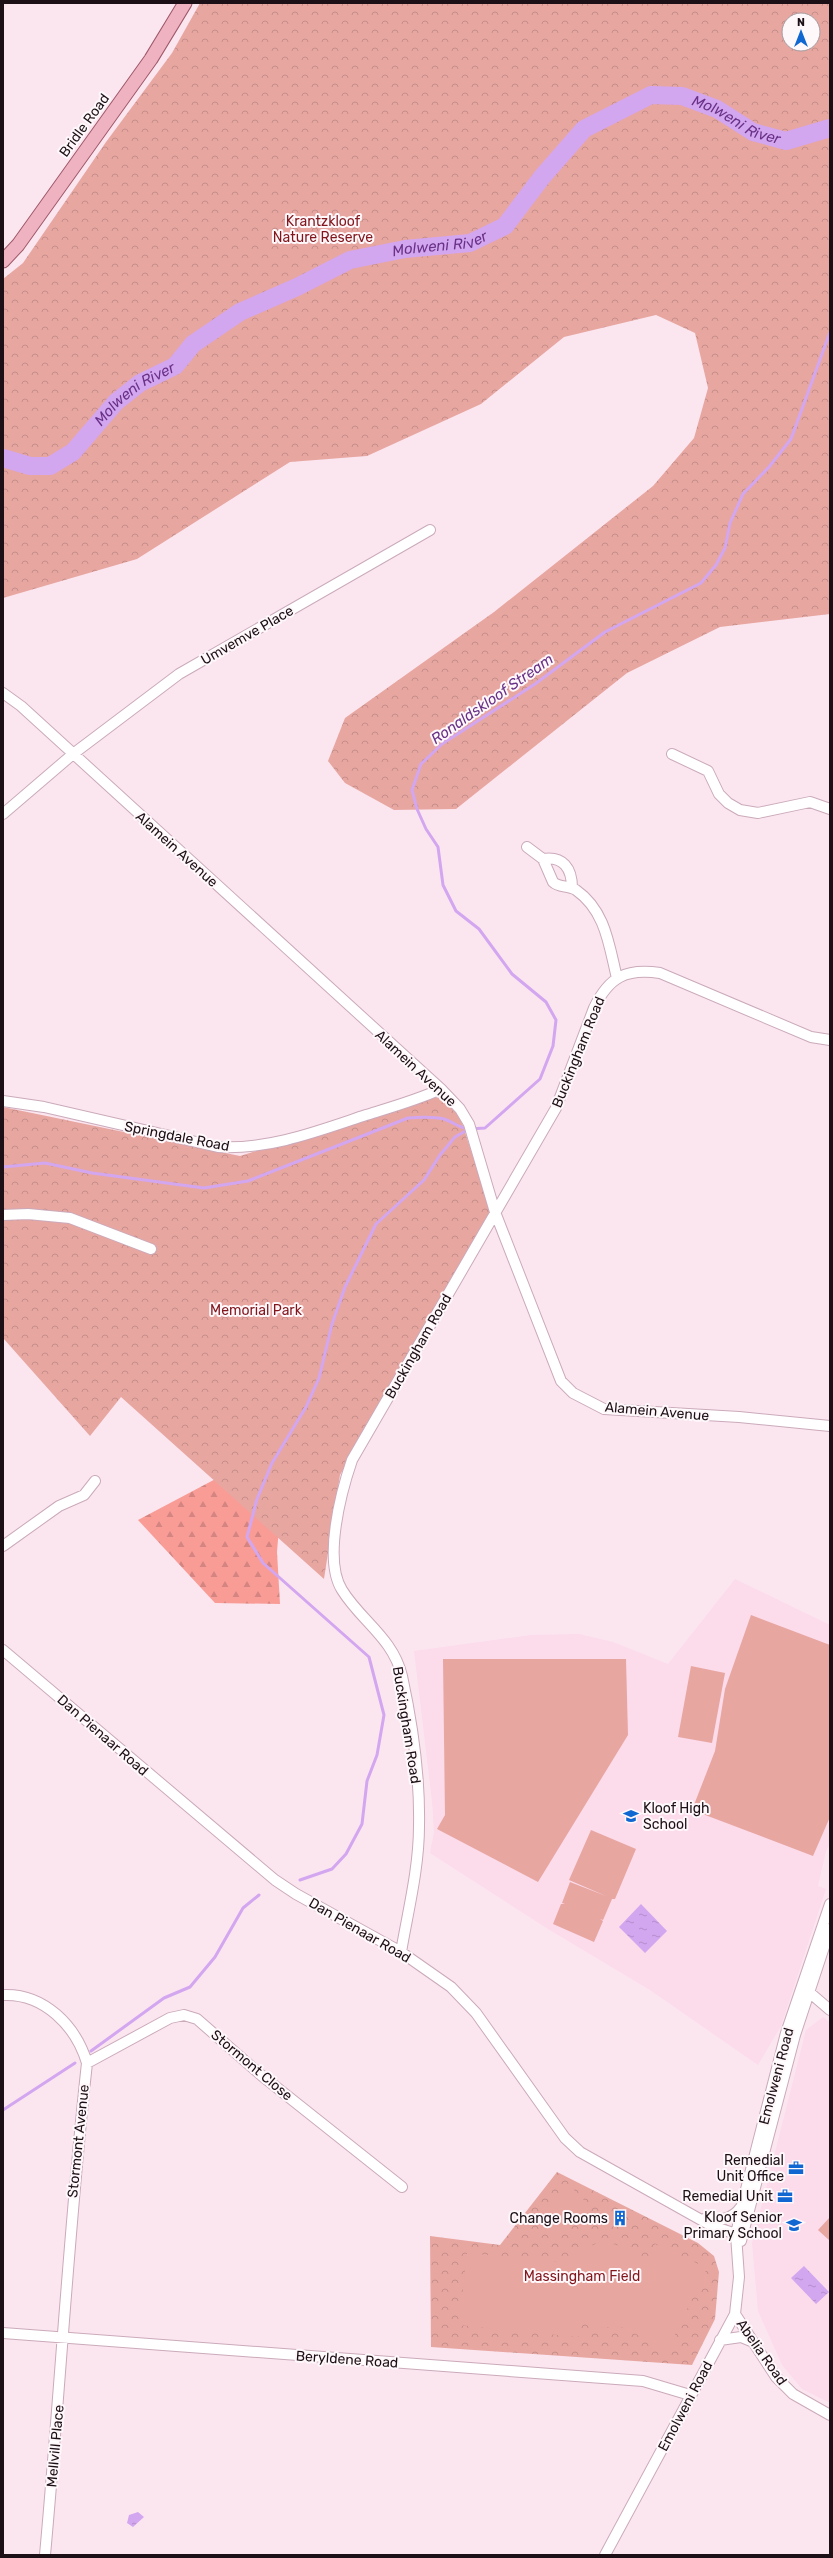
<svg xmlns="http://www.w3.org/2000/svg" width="833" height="2558" font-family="Rubik,sans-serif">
  <defs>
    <pattern id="forest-firs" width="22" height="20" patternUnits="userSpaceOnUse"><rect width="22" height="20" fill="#f99c96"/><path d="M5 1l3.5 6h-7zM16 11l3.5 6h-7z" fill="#d58581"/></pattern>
    <pattern id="park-crowns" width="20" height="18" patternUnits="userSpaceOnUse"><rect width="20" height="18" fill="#e8a6a1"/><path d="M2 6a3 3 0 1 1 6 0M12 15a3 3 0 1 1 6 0" fill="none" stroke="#c68e8a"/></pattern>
    <pattern id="water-ripples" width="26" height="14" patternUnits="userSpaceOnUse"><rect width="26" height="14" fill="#d3a6f0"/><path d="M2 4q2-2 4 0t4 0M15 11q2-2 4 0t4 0" fill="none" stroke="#b58ecd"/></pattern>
  </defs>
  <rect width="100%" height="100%" fill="#fbe6f0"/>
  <!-- built -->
  <path fill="#fcdbeb" d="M735,1579L830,1625V1844L826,1851L818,1886L826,1889L781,2026L758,2065L650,1990L548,1929L430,1853L434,1832L432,1801L414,1651L531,1635L579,1634L613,1642L668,1664Z
    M823,2017L830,2022V2403L802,2389L782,2365L758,2311L752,2243L806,2030Z"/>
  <!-- forest -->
  <path fill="url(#forest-firs)" d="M285,1454L277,1552L280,1604L215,1603L138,1520L223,1475Z"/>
  <!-- park -->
  <path fill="url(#park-crowns)" fill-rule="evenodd" d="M200,3H830V614L720,627L627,673L456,809L394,810L345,783L328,761L345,718L494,612L653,486L694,438L708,388L695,333L656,315L564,337L481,404L367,456L290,462L137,559L3,598V279L23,263L106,142L172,53ZM789,20H813V44H789Z
    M444,1097L455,1101L491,1213L340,1475L324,1579L121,1397L90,1436L3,1338V1107L240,1156L429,1098Z
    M557,2172L698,2243L714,2256L719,2272L715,2319L692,2365L431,2347L430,2236L500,2245Z"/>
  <!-- pitch -->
  <path fill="#e8a6a1" d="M751,1615L830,1645V1817L813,1856L692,1810L715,1751L725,1689Z
    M443,1659H626L628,1735L538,1882L437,1829L445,1815Z
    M691,1666L725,1673L712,1743L678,1737Z
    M591,1830L636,1849L615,1899H612L603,1920L600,1919L603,1921L594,1942L553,1924L561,1904H565L562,1903L570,1882L606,1896L569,1880Z
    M572,2188L587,2203L552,2238L536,2223Z
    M830,2217V2241L818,2230Z
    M598,2243C618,2242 634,2249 644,2267L655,2244L707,2268L668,2349L619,2326L602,2328L580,2320L578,2337L459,2325L467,2253L569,2263L583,2249Z"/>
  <!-- water -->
  <path fill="url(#water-ripples)" d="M641,1904L667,1931L645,1953L619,1927Z
    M804,2266L829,2292L816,2304L791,2278Z
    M138,2512L144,2517L133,2527L127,2523L129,2515Z"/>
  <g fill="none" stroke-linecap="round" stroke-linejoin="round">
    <!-- stream -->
    <path stroke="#d3a6f0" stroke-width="3" d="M3,1167L45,1163L92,1173L204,1188L248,1181L408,1118C420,1117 432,1116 444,1119C453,1122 458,1127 468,1129
      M300,1880L332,1869L346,1854L362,1824L367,1781L377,1755L384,1715L369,1657L263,1563L247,1537L257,1499L272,1463L306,1407L319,1378L332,1324L345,1287L376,1224L424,1180L440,1155L455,1137L469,1129L485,1128L540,1079L553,1046L556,1020L546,1002L512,974L479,929L456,911L443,885L438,847L426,829L417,809L412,790L421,764L442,744L535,684L605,632L701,583L716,565L725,548L730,523L743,494L769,467L791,439L830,332
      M91,2051L164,1998L190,1987L215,1957L243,1908L259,1895
      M3,2110L75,2063"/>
    <!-- river -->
    <path stroke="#d3a6f0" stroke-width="18" id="s1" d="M3,458L30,466H50L73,452L116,402L140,383L175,366L193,344L240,312L297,287L350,260L405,249L470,243L505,226L542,177L584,129L651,95L682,96L717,109L753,132L786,141L830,128"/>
    <!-- minor casing -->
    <g stroke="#cbaaba" stroke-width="12">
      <path id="minor" d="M3,693L21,706L441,1089L460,1109L469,1124L495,1212L561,1381L573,1393L604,1409L739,1417L830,1426
        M672,754L708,771L719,794L728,803L740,810L758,813L810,802L830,809
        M3,814L73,754L179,674L430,530
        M527,847L543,859L553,882C559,888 568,885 576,890C606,911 609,946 617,978
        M543,859C563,856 572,868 572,888
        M3,1101L44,1107L218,1147C269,1150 318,1131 366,1115C392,1107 417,1100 441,1089
        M3,1215L28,1214L70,1218L151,1249
        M3,1546L59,1506L84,1495L95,1481
        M3,1650L275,1880L296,1894L401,1952L451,1987L476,2013L565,2138L580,2152L712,2226L742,2236
        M401,1952C408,1911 419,1868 419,1826C420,1778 412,1722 402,1676C393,1638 361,1621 342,1590C323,1560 341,1492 352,1460L556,1108L594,1008C609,977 626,968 660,973L811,1037L830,1040
        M809,1992L830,2010
        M3,1995C44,1993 76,2026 87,2063C69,2227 60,2391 45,2555
        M87,2063L170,2018L184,2015L197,2019L261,2075L402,2187
        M704,2219C719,2221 732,2220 741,2207
        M741,2241L795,2035L830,1929
        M735,2314L776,2377L793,2394L830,2415
        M3,2333L643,2381L690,2395
        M720,2340L741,2337L753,2342
        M605,2555L735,2314L739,2277L736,2235L742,2205L786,2033L830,1904"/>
    </g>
    <!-- major casing -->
    <g stroke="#9f5869" stroke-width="15">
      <path id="major" d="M3,261L18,245L151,59L185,3"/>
    </g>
    <!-- minor -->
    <use href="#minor" stroke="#fff" stroke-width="10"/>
    <!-- major -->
    <use href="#major" stroke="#efb2c0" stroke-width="13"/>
  </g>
  <!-- icons -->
  <defs>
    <g id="school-bare" transform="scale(1.2)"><path d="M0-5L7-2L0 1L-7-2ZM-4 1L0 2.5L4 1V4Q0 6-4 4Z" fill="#1067d1" stroke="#fff8fb" stroke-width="2.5" paint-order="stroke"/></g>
    <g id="office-bare" transform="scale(1.2)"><path d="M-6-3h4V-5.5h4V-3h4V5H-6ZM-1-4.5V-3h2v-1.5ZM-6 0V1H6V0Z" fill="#1067d1" stroke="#fff8fb" stroke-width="2.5" paint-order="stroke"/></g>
    <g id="building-bare" transform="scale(1.2)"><path d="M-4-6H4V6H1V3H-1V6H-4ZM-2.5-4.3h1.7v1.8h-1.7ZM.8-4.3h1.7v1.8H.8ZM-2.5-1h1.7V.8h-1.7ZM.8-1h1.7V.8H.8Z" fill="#1067d1" stroke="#fff8fb" stroke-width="2.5" paint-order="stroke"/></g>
  </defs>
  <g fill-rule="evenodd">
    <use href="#school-bare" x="631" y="1816"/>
    <use href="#office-bare" x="796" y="2168"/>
    <use href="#office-bare" x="785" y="2196"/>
    <use href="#building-bare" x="620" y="2218"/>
    <use href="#school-bare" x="794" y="2225"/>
  </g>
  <g text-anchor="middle" stroke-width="4" stroke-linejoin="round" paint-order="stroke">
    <!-- street labels -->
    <g font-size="14" fill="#1c1016" stroke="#fff8fb">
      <text transform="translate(84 125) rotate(-54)" y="5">Bridle Road</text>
      <text transform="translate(247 635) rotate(-30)" y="5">Umvemve Place</text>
      <text transform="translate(177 849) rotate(42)" y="5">Alamein Avenue</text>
      <text transform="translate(578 1052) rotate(-68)" y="5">Buckingham Road</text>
      <text transform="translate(416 1068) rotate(43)" y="5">Alamein Avenue</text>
      <text transform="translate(177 1136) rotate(11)" y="5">Springdale Road</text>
      <text transform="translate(418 1346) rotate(-60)" y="5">Buckingham Road</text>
      <text transform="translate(657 1411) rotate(5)" y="5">Alamein Avenue</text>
      <text transform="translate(407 1725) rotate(81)" y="5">Buckingham Road</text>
      <text transform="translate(103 1735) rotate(41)" y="5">Dan Pienaar Road</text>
      <text transform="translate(360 1930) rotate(30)" y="5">Dan Pienaar Road</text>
      <text transform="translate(252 2065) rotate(40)" y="5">Stormont Close</text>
      <text transform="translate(776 2076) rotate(-75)" y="5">Emolweni Road</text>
      <text transform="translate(78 2141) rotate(-84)" y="5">Stormont Avenue</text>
      <text transform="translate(762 2352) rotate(55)" y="5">Abelia Road</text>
      <text transform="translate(347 2359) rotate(4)" y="5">Beryldene Road</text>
      <text transform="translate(685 2406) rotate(-62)" y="5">Emolweni Road</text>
      <text transform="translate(55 2446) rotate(-85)" y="5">Mellvill Place</text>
    </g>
    <!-- park labels -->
    <g font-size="14" fill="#82161d" stroke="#fff8fb">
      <text x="323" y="226">Krantzkloof<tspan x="323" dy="16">Nature Reserve</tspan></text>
      <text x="256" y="1315">Memorial Park</text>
      <text x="582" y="2281">Massingham Field</text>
    </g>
    <!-- poi labels -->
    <g font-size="14" fill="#1c1016" stroke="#fff8fb" text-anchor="end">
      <text x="643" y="1813" text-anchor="start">Kloof High<tspan x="643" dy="16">School</tspan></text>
      <text x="784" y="2165">Remedial<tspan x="784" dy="16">Unit Office</tspan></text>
      <text x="773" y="2201">Remedial Unit</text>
      <text x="782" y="2222">Kloof Senior<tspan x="782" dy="16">Primary School</tspan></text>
      <text x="608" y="2223">Change Rooms</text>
    </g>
    <!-- water labels -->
    <g font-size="15" font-style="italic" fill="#693287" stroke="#fff8fb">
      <text dy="5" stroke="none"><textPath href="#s1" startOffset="869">Molweni River</textPath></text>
      <text dy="5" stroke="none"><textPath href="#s1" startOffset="509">Molweni River</textPath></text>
      <text dy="5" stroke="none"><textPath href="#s1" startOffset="161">Molweni River</textPath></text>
      <text transform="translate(492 699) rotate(-35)" y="5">Ronaldskloof Stream</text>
    </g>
  </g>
  <!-- border -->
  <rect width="833" height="2558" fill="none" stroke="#1c1016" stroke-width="8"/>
  <!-- north arrow -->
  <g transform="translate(801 32)"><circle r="19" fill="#fff8fb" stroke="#a49b9f"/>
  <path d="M0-3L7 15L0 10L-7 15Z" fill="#1067d1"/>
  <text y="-6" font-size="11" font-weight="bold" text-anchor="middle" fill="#1c1016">N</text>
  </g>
</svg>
